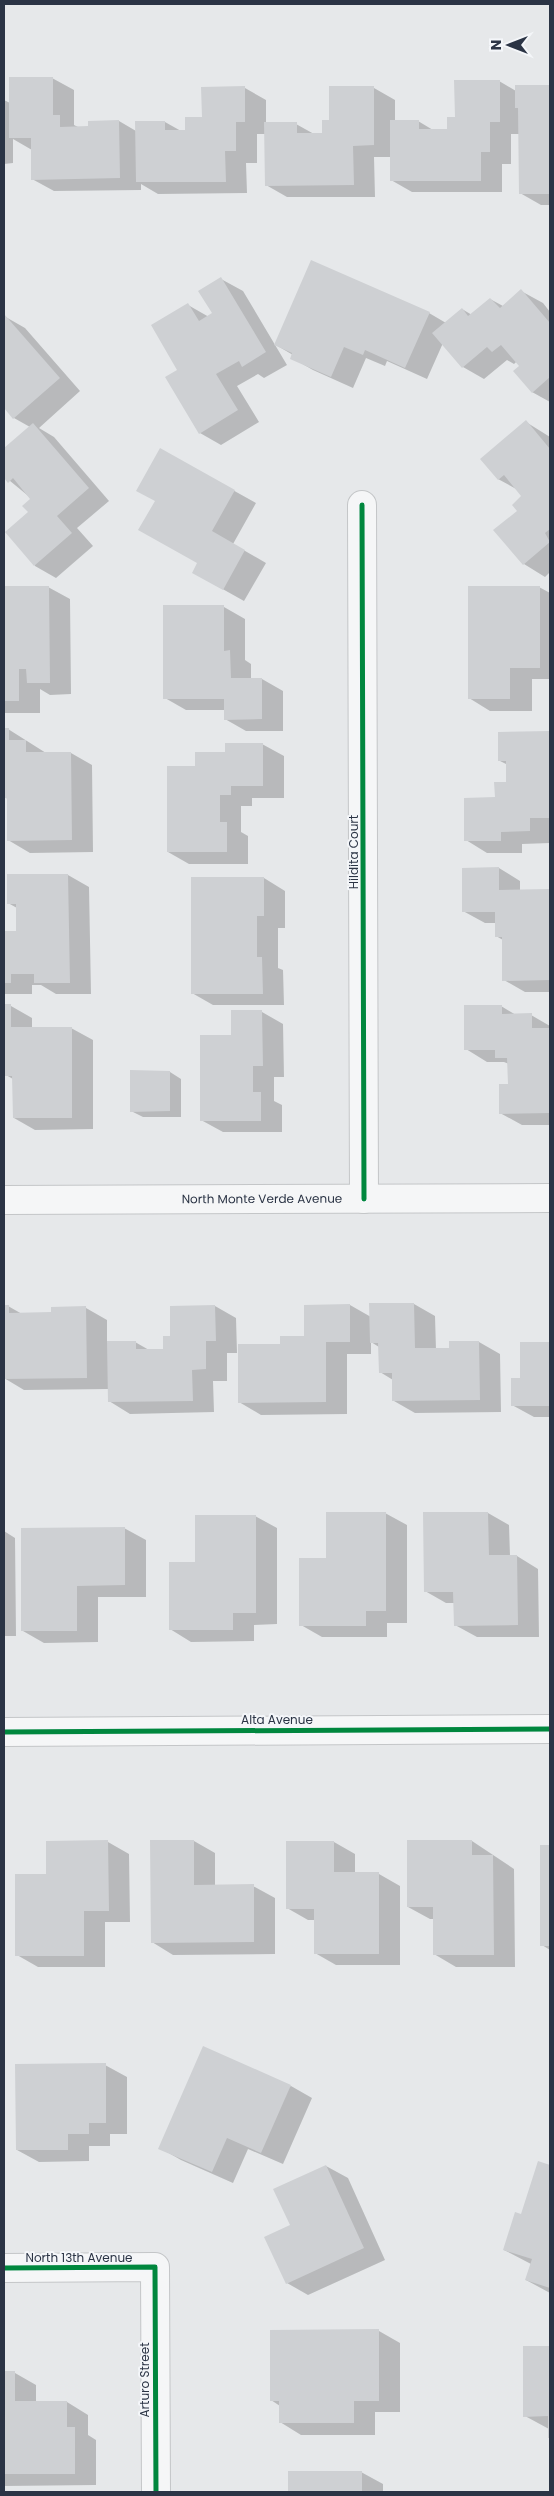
<svg xmlns="http://www.w3.org/2000/svg" width="554" height="2496" font-family="Poppins,sans-serif">
  <rect width="100%" height="100%" fill="#e6e8ea"/>
  <!-- shadow -->
  <path fill="#0003" d="M52,78L74,90V125L80,128L119,121L136,131V122H165L181,131H186L245,88L266,100V124H296L314,134H323L330,121L374,88L395,100V121H418L433,130H449L456,118L499,81L516,91V86H550V205H541L520,193L519,134H511V164H502V192H412L391,180V157H374L375,197H287L266,185L265,134H257V163H246L247,193L158,194L141,184V190L54,191L32,179V150L13,139V163L4,164V100L10,103Z
    M221,279L243,291L287,365L264,378L258,374L237,386L259,422L221,445L200,433L179,370L188,305L209,317L213,314Z
    M521,291L543,303L550,312V402L532,392L517,361L514,364L507,360L484,379L463,367L443,343L427,379L387,361L385,366L366,358L353,388L313,370L292,358L293,355L276,345L429,313L446,323L462,309L472,315L490,299L503,306Z
    M4,316L25,328L80,391L39,428L54,437L109,501L77,528L93,546L56,578L35,566L29,512L32,499L4,476V450L30,427L14,418L4,406Z
    M526,422L550,437V572L545,577L524,564L523,497L518,490L498,479Z
    M161,450L256,503L233,544L266,563L244,601L194,573L199,563L156,501Z
    M48,587L70,599L71,694L50,695L40,689V713H4V588Z
    M539,587L550,593V679H532V711H490L469,698Z
    M224,607L245,619V660L251,664V679H262L283,691V731H246L225,719V710H186L165,698Z
    M4,729H8L46,753H71L92,765L93,852L30,853L8,840V799L4,797Z
    M500,733H550V843L522,844V853H487L466,840L508,783V765L500,761Z
    M262,744L284,756V798H252V806H241V832L248,836V864H189L168,852L197,767L226,753Z
    M499,868L520,881V891L550,890V992H525L504,980L503,940L496,936V923H485L463,911Z
    M68,875L89,887L91,994H56L41,985H32V994H4V941L17,933V908L8,903V876Z
    M264,878L285,891V928H278V968L283,970L284,1005H213L192,993Z
    M4,1006H11L32,1018V1028H71L93,1040V1129L35,1130L14,1118L13,1079L6,1075V1061H4Z
    M501,1006L516,1015H531L550,1026V1125H522L500,1113L509,1085V1064L504,1062H487L466,1049Z
    M262,1012L283,1024L284,1077H274V1101L282,1105V1132H223L201,1120L232,1037Z
    M170,1072L181,1079V1117H143L131,1111Z
    M414,1304L435,1316L436,1350H450L479,1342L500,1354L501,1412L415,1413L394,1401L393,1380L380,1372L379,1347L371,1342V1354H347V1414L261,1415L239,1402L282,1345L305,1338L350,1305L371,1317Z
    M4,1306H8L22,1314L52,1313L86,1308L107,1320V1342H135L149,1350H164L172,1337L215,1306L236,1318L237,1353H227V1381H213L214,1412L130,1414L109,1401V1389L24,1390L4,1378Z
    M521,1343H550V1417H534L512,1405L521,1379Z
    M385,1513L407,1525V1623H387V1637H322L301,1625L327,1559Z
    M488,1513L509,1525L510,1556H517L538,1569L539,1637H477L455,1625V1603H446L425,1591Z
    M255,1516L277,1528V1624L254,1625V1641L191,1642L170,1629L197,1564Z
    M124,1528L146,1540V1597H98V1642L44,1643L23,1631Z
    M4,1531L15,1538L16,1636H4Z
    M194,1841L215,1853V1886H253L275,1898V1954L173,1955L152,1942Z
    M472,1841L514,1869L515,1967H456L434,1954V1919H430L408,1907V1842Z
    M47,1842H108L129,1854L130,1922H105V1967H38L17,1955L47,1875Z
    M334,1842L355,1854V1874H379L400,1886V1965H336L315,1953V1920H308L287,1908Z
    M542,1846H550V1950L542,1945Z
    M105,2065L127,2077V2134H110V2146H89V2161L39,2162L17,2150Z
    M291,2086L312,2098L283,2164L248,2149L233,2183L181,2160L160,2148Z
    M538,2163L550,2166V2293L526,2280L531,2264L504,2250L522,2216Z
    M326,2166L348,2178L385,2260L308,2295L287,2283L291,2226Z
    M271,2331H379L400,2343V2412H375V2435H301L280,2422V2406L271,2400Z
    M524,2347H550V2438L549,2429L525,2416Z
    M4,2373H15L36,2385V2402H67L88,2415V2435L96,2440V2485L4,2486Z
    M290,2472H361L383,2484V2492H290Z"/>
  <!-- building -->
  <path fill="#ced0d3" d="M9,77H53V115H60V127L88,126V121L119,120L120,178L31,180V138H9Z
    M454,80H500V122H490V152H481V181H390V120H419V129H447V117H455Z
    M515,85H550V194H519L518,108H515Z
    M245,86V122H236V151H225L226,182H136L135,121H165V130H185V117H202L201,87Z
    M329,86H374V145L353,146L354,185L265,186L264,122H297V133H322V120H329Z
    M311,260L430,312L405,368L365,350L363,355L344,347L331,377L290,359L292,353L274,345Z
    M221,277L266,352L242,367L239,361L216,374L238,410L199,434L165,377L177,370L151,325L188,303L199,321L212,313L198,291Z
    M521,289L550,323V377L532,393L513,371L519,366L501,345L492,352L487,347L462,368L432,333L462,308L468,316L490,298L500,308Z
    M4,314L60,378L13,419L4,408Z
    M526,420L550,449V529L545,533L550,542L523,565L493,530L517,511L512,505L521,496L504,475L498,480L480,459Z
    M33,423L89,488L57,516L72,533L34,566L5,532L28,512L22,506L30,499L13,478L8,483L4,478V448Z
    M160,448L235,490L212,531L245,550L223,590L192,573L197,563L138,530L155,501L136,491Z
    M4,586H49L50,683H27L26,669H19V701H4Z
    M468,586H540V668H510V699H468Z
    M163,605H224V651L230,650L231,678H262V719L224,720V699H163Z
    M4,728H9V740H26V752H71L72,840L7,841V798H4Z
    M550,731V818H530V831L501,832V841H464V798L495,797L494,782H506V761H498V732Z
    M225,743H263V786H231V795H220V822H227V852H167V766H195V752H225Z
    M499,867V890L550,889V980L502,981V937H495V912H462V868Z
    M7,874H68L70,983H34V974H11V983H4L5,931H16V904H7Z
    M191,877H264V916H257V957H262L263,994H191Z
    M4,1004H11V1027H72V1118H13L12,1076H5Z
    M464,1005H502V1014L532,1013V1028H550V1113L499,1114V1084H508L507,1058H495V1050H464Z
    M231,1010H262L263,1066H253V1092H261V1121H200V1035H231Z
    M130,1070L170,1071V1111L130,1112Z
    M369,1303H414L415,1348H449V1341H479L480,1400L392,1401V1373H379L378,1343H370Z
    M350,1304V1342H326V1402L238,1403V1344H280V1336H304V1305Z
    M4,1305H9V1313L51,1312V1307L86,1306L87,1378L4,1379Z
    M215,1305L216,1341H206V1369L192,1370L193,1401L108,1402L107,1341H136V1349H163V1336H170V1306Z
    M520,1342H550V1406H511V1378H520Z
    M326,1512H386V1611H366V1626H299V1558H326Z
    M423,1512H488L489,1555H517L518,1625L454,1626L453,1592H424Z
    M195,1515H256V1613H233V1630H169V1562H195Z
    M125,1527V1585L77,1586V1631H21V1528Z
    M108,1840L109,1911H84V1956H15V1874H46V1841Z
    M150,1840H194V1885L254,1884V1942L151,1943Z
    M407,1840H472V1855H493L494,1955H433V1907H407Z
    M286,1841H334V1872H379V1954H314V1909H286Z
    M540,1845H550V1946H540Z
    M203,2046L291,2085L261,2153L227,2138L212,2172L158,2149Z
    M106,2063V2123H89V2134H68V2150H16L15,2064Z
    M538,2161L550,2165V2288L525,2280L532,2259L503,2250L515,2212L521,2214Z
    M326,2165L364,2248L286,2284L264,2237L290,2225L273,2189Z
    M379,2329V2401H354V2423H279V2401H270V2330Z
    M523,2346H550V2438H548V2416L523,2417Z
    M4,2371H15V2401H67V2427H75V2474H4Z
    M288,2471H362V2492H288Z"/>
  <g fill="none" stroke-linecap="round" stroke-linejoin="round">
    <!-- minor casing -->
    <g stroke="#c4c6c8" stroke-width="30">
      <g id="minor">
        <path d="M362,505L364,1199"/>
        <path id="s1" d="M4,1200L550,1198"/>
        <path d="M4,1732L550,1729"/>
        <path d="M4,2268L155,2267L156,2492"/>
      </g>
    </g>
    <!-- minor -->
    <use href="#minor" stroke="#f5f6f7" stroke-width="28"/>
    <!-- cycleway casing -->
    <g stroke="#f4f6f9" stroke-width="8">
      <path id="cycleway" d="M362,505L364,1199
        M4,1732L550,1729
        M4,2268L155,2267L156,2492"/>
    </g>
    <!-- cycleway -->
    <use href="#cycleway" stroke="#00873e" stroke-width="5"/>
  </g>
  <g text-anchor="middle" stroke-width="4" stroke-linejoin="round" paint-order="stroke">
    <!-- street labels -->
    <g font-size="12" fill="#2b3445" stroke="#f4f6f9">
      <text transform="translate(354 852) rotate(-90)" y="4">Hildita Court</text>
      <text dy="4" stroke="none"><textPath href="#s1" startOffset="258">North Monte Verde Avenue</textPath></text>
      <text x="277" y="1724">Alta Avenue</text>
      <text x="79" y="2262">North 13th Avenue</text>
      <text transform="translate(145 2380) rotate(-90)" y="4">Arturo Street</text>
    </g>
  </g>
  <!-- border -->
  <rect width="554" height="2496" fill="none" stroke="#2b3445" stroke-width="10"/>
  <!-- north arrow -->
  <g transform="translate(509 45) rotate(270)" stroke="#f4f6f9" stroke-width="4" paint-order="stroke">
  <path d="M0-4L9 19L0 12L-9 19Z" fill="#2b3445"/>
  <text y="-8" font-size="14" font-weight="bold" text-anchor="middle" fill="#2b3445">N</text>
  </g>
</svg>
